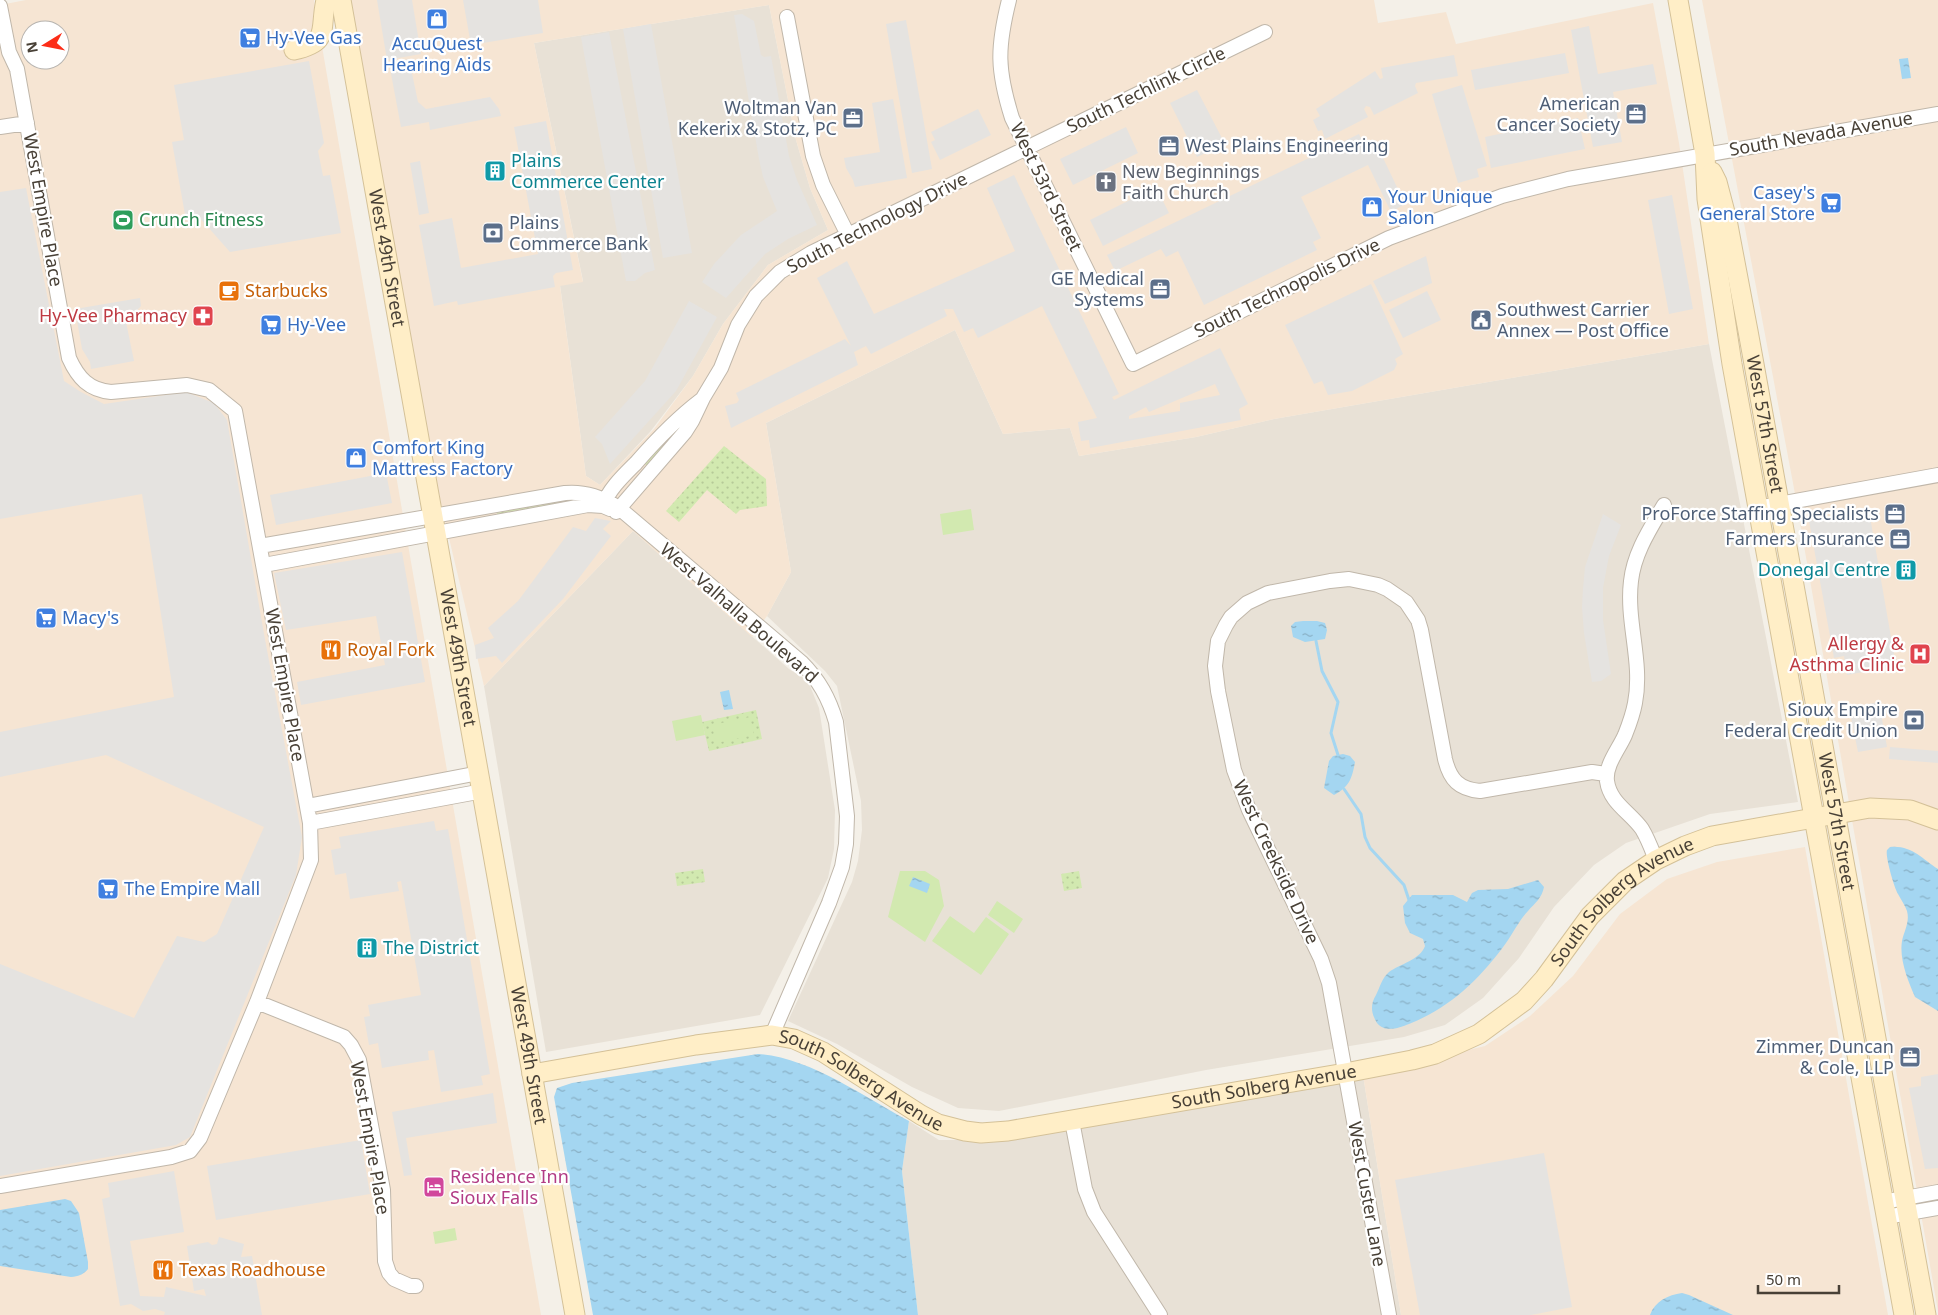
<svg xmlns="http://www.w3.org/2000/svg" width="1938" height="1315" font-family="'Noto Sans',sans-serif">
  <defs>
    <pattern id="grass-dots" width="8" height="8" patternUnits="userSpaceOnUse" patternTransform="scale(1.25)"><rect width="8" height="8" fill="#d2e9b0"/><path d="M2 2h.1M6 6h.1" fill="none" stroke="#b6c998" stroke-width="1.8" stroke-linecap="round"/></pattern>
    <pattern id="water-ripples" width="26" height="14" patternUnits="userSpaceOnUse" patternTransform="scale(1.25)"><rect width="26" height="14" fill="#a4d6f1"/><path d="M2 4q2-2 4 0t4 0M15 11q2-2 4 0t4 0" fill="none" stroke="#88afc4"/></pattern>
  </defs>
  <rect width="100%" height="100%" fill="#f4f0e8"/>
  <!-- residential -->
  <path fill="#e8e1d6" d="M769,5L796,140L810,188L828,230L768,265L723,324L693,376L650,432L600,485L586,476L560,285L583,281L534,43Z
    M955,330L1003,434L1070,428L1079,456L1196,437L1274,419L1709,344L1798,802L1710,814L1626,843L1594,865L1554,907L1519,958L1483,998L1445,1025L1404,1037L1206,1070L999,1111L958,1108L912,1087L837,1044L788,1021L852,882L858,861L862,830L861,801L837,686L825,671L767,616L791,572L766,423Z
    M633,531L789,669L808,681L819,708L835,810L834,849L828,878L760,1015L546,1052L484,686Z
    M1363,1075L1401,1315H918L902,1171L909,1121L939,1140H981Z"/>
  <!-- commercial -->
  <path fill="#f6e5d3" fill-rule="evenodd" d="M26,0H314L541,1315H0V5ZM30,30H60V60H30Z
    M349,0H1374L1378,23L1446,12L1456,44L1653,3L1679,143L1709,344L1274,419L1196,437L1079,456L1070,428L1003,434L955,330L766,423L791,572L767,616L752,637L633,531L484,686L441,504ZM769,5L796,140L810,188L828,230L768,265L723,324L693,376L654,429L600,485L586,476L560,286L583,282L534,43Z
    M1702,0H1938V1311L1793,483Z
    M1805,847L1888,1315H1401L1363,1075L1485,1046L1530,1016L1573,976L1620,914L1667,879L1717,862Z"/>
  <!-- grass -->
  <path fill="url(#grass-dots)" d="M677,426L681,427L647,466L645,464V460Z
    M724,446L766,479L767,506L740,510L736,514L707,490L679,522L666,511Z
    M565,498L567,503L497,515V513L500,512Z
    M756,710L762,739L709,751L702,722Z
    M703,869L705,882L677,886L675,873Z
    M1079,871L1082,888L1064,891L1061,874Z"/>
  <!-- garden -->
  <path fill="#d2e9b0" d="M971,509L974,530L943,535L940,514Z
    M701,715L705,735L676,741L672,721Z
    M750,717L754,735L716,743L712,725Z
    M900,871H925L939,880L944,906L925,942L888,917Z
    M997,901L1023,919L1014,933L988,915Z
    M950,916L974,933L986,917L1009,934L981,975L932,941Z
    M455,1228L457,1240L435,1244L433,1232Z"/>
  <!-- parking -->
  <path fill="#e5e3e0" fill-rule="evenodd" d="M377,0H412L421,54L387,60Z
    M463,0H538L543,33L471,45Z
    M742,14L754,21L761,55L764,57L771,56L789,156L797,180L817,225L788,239L765,254L726,298L702,282L714,264L741,235L777,211L763,177L759,159L734,15Z
    M906,20L932,169L912,173L886,24Z
    M651,24L692,253L663,258L623,29Z
    M1589,26L1598,74L1653,64L1657,84L1613,92L1622,142L1593,147L1571,30Z
    M609,32L655,270L645,273L635,281H626L581,37Z
    M1565,53L1569,73L1475,90L1471,70Z
    M1454,55L1458,76L1416,83L1415,86L1418,93L1374,115L1370,107L1366,106L1364,109L1368,117L1325,139L1322,130L1318,131L1313,120L1320,116L1316,109L1375,71L1380,79L1383,78L1381,68Z
    M409,59L418,102L426,109L490,97L499,109L501,116L430,130L429,122L401,127L389,63Z
    M309,61L324,143L318,151L323,176L330,175L341,233L230,252L199,217L186,220L172,142L184,140L174,85Z
    M1462,85L1487,166L1477,169L1479,177L1458,183L1432,94Z
    M1197,90L1225,144L1197,157L1170,103Z
    M893,99L907,178L855,187L853,180L846,168L844,158L880,152L872,103Z
    M978,109L991,135L940,160L931,142L935,140L931,132Z
    M1578,118L1585,149L1491,168L1485,137Z
    M546,121L573,270L556,273L553,276L555,287L458,305L457,301L434,306L419,225L452,218L461,268L538,254L514,127Z
    M1126,127L1138,153L1073,185L1060,159Z
    M1359,134L1365,146L1375,141L1405,204L1391,212L1368,165L1301,197L1321,238L1313,242L1317,250L1204,305L1178,251L1166,257L1161,249L1115,271L1107,255Z
    M420,161L429,213L419,215L410,163Z
    M1014,175L1119,394L1112,397L1114,400L1220,348L1248,404L1239,409L1241,420L1090,448L1089,440L1081,441L1078,422L1097,418L1042,306L978,338L973,328L964,332L953,309H944L947,316L871,354L866,346L854,352L858,365L731,428L725,406L737,403L739,400L736,393L845,339L851,346L817,278L847,261L874,314L1015,251L987,188ZM1215,384L1220,395L1180,403V411L1129,419V416L1146,407L1149,412Z
    M1156,187L1169,213L1103,246L1090,220Z
    M26,188L64,381L81,392L104,404L186,392L214,403L227,420L264,634L302,837L296,875L190,1137L176,1145L0,1176V964L134,1018L177,936L204,942L217,934L264,827L106,755L0,777V732L174,697L142,494L0,519V192Z
    M1672,195L1693,309L1669,314L1648,200Z
    M1426,256L1432,283L1385,304L1373,281Z
    M1371,284L1403,354L1395,359L1397,364L1394,370L1352,391L1328,395L1322,381L1314,384L1285,325Z
    M1427,291L1441,320L1403,338L1389,310Z
    M140,298L141,306L126,322L134,361L91,369L90,362L82,349L75,309Z
    M689,301L717,317L676,391L610,464L602,444L595,437L645,381Z
    M386,473L392,503L276,525L270,495Z
    M1869,511L1895,660L1889,661L1890,667L1847,675L1844,656L1834,658L1809,521Z
    M1603,514L1621,525L1609,556L1603,588V620L1611,674L1601,681L1592,682L1584,633L1582,607L1583,588L1585,567Z
    M595,518L611,521L603,529L611,536L563,599L502,663L496,656L476,659L475,645L494,638L488,628L518,601L573,527L586,531Z
    M402,552L425,682L301,705L297,682L385,665L376,616L286,630L274,573Z
    M1879,702L1887,747L1858,752L1849,708Z
    M1890,747L1938,751V763L1889,759Z
    M434,821L436,831L448,829L490,1074L481,1076L483,1085L441,1092L434,1050L428,1051L429,1060L382,1068L378,1043L369,1045L364,1017L370,1016L368,1005L421,995L401,881L397,882L399,891L350,899L346,873L335,875L331,850L341,848L339,837Z
    M1938,1074V1168L1925,1169L1909,1088L1921,1086V1077Z
    M493,1093L497,1123L406,1138L412,1175L404,1176L392,1112Z
    M361,1140L370,1194L216,1220L207,1166Z
    M1544,1153L1572,1307L1531,1315H1420L1395,1180Z
    M174,1171L184,1232L130,1241L140,1296L164,1297L166,1287L206,1296L204,1289L194,1291L187,1246L208,1242L212,1245L217,1244L219,1237L244,1244L241,1257L252,1256L262,1315H164L165,1312L155,1309L143,1311L131,1304L120,1306L102,1199L110,1197L108,1183Z"/>
  <!-- water -->
  <path fill="url(#water-ripples)" d="M1908,58L1911,78L1902,79L1899,59Z
    M1303,621H1317L1325,623L1327,630L1325,639L1305,642L1293,637L1291,626L1295,622Z
    M729,690L733,709L724,710L720,692Z
    M1343,754L1350,756L1355,762C1352,779 1349,787 1334,795L1324,788L1329,761L1333,756Z
    M1890,847C1912,845 1922,859 1938,869V1011L1915,997C1908,981 1899,959 1902,941C1904,931 1910,922 1907,911C1905,905 1901,900 1898,894C1894,887 1885,856 1887,850Z
    M913,877L930,884L927,893L909,886Z
    M1538,880L1544,887C1542,898 1535,903 1528,911C1520,919 1513,933 1506,943C1480,979 1451,1007 1409,1024C1399,1028 1385,1033 1377,1023C1371,1013 1370,1005 1376,995C1380,987 1382,978 1389,972C1400,964 1420,960 1425,946L1423,939L1410,933L1405,923L1403,906L1412,895H1453L1467,902L1472,893L1478,890L1508,889Z
    M758,1054C809,1057 864,1097 909,1121L902,1171L918,1315H593L554,1097L557,1088L572,1083Z
    M65,1199L71,1201L79,1213L88,1262V1269C83,1275 79,1276 71,1277L0,1266V1210Z
    M1682,1293L1689,1295L1733,1315H1650C1655,1301 1668,1295 1682,1293Z"/>
  <g fill="none" stroke-linecap="round" stroke-linejoin="round">
    <!-- stream -->
    <path stroke="#a4d6f1" stroke-width="3" d="M1316,641L1322,671L1338,702L1331,733L1338,755
      M1344,789L1361,814L1365,837L1370,848L1404,885L1409,900"/>
    <!-- street casing -->
    <g stroke="#c0b7aa" stroke-width="16">
      <path id="street" d="M1009,0C997,48 997,70 1012,118L1133,364L1389,238L1502,196L1568,179L1938,114
        M0,6L9,52L17,69L69,358C78,378 89,390 111,392L187,385L209,390L235,411L310,823L311,860L257,1002L200,1138L190,1151L171,1157L0,1186
        M787,17L813,156L823,185L848,235
        M0,127L27,123
        M603,506C608,490 624,475 636,463C656,440 676,419 701,400
        M1757,508L1938,475
        M616,512L685,432L692,421L703,398L721,368L738,325L756,296L780,272L811,253L1265,32
        M260,546L565,493C586,491 602,498 619,508L801,662C819,680 829,698 836,722L847,816L846,844L842,867L829,903L772,1035
        M264,565L588,505L603,506L610,509
        M307,806L479,773
        M310,823L483,791
        M1656,860C1652,850 1648,839 1642,829C1630,812 1610,803 1607,781C1605,765 1619,749 1625,735C1629,725 1633,714 1635,703C1643,662 1626,622 1631,581C1634,553 1650,529 1664,505
        M257,1002L344,1037L351,1045L359,1060L383,1190L385,1261L389,1273L394,1279L410,1286H416
        M1072,1121L1085,1189L1094,1212L1160,1315
        M1883,1202L1938,1192
        M1886,1217L1938,1208
        M1389,1315L1329,983L1321,959L1249,810L1234,770L1218,691L1215,666L1218,641L1226,625L1231,617L1247,603L1268,593L1330,581L1349,579L1378,585L1387,589L1406,602L1418,620L1421,630L1445,759C1450,780 1459,789 1480,791L1592,772L1606,774"/>
    </g>
    <!-- secondary casing -->
    <g stroke="#d4c198" stroke-width="21">
      <g id="secondary">
        <path id="s1" d="M341,0L575,1315"/>
        <path d="M1678,0L1705,154L1707,199L1732,364L1904,1315"/>
        <path d="M294,50C331,42 319,30 326,0"/>
        <path id="s2" d="M1712,172L1717,182L1727,220L1748,331L1926,1315"/>
        <path id="s3" d="M532,1074L696,1045L772,1035L794,1039L823,1052L921,1115L938,1124L965,1131L981,1133L1008,1131L1345,1073L1412,1060L1435,1054L1479,1034L1524,1001L1544,979L1590,916L1625,881L1656,860L1685,846L1712,836L1870,808L1910,810L1938,820"/>
      </g>
    </g>
    <!-- street -->
    <use href="#street" stroke="#fff" stroke-width="14"/>
    <!-- secondary -->
    <use href="#secondary" stroke="#ffeec7" stroke-width="19"/>
  </g>
  <!-- icons -->
  <defs>
    <g id="shop-square" transform="scale(1.125)"><rect x="-9" y="-9" width="18" height="18" rx="4" fill="#3f7fe0" stroke="#fff"/><path d="M-5-2.5h2.3a2.7 3.5 0 0 1 5.4 0H5L5.5 6h-11ZM-1.5-2.5h3a1.5 2.3 0 0 0-3 0Z" fill="#fff"/></g>
    <g id="supermarket-square" transform="scale(1.125)"><rect x="-9" y="-9" width="18" height="18" rx="4" fill="#3f7fe0" stroke="#fff"/><path d="M-6-5.5h2.5l.6 2H6L4.5 2H-2.5L-4.4-4H-6ZM-1.5 3.2a1.3 1.3 0 1 0 .1 0ZM3 3.2a1.3 1.3 0 1 0 .1 0Z" fill="#fff"/></g>
    <g id="office-square" transform="scale(1.125)"><rect x="-9" y="-9" width="18" height="18" rx="4" fill="#5c6f8a" stroke="#fff"/><path d="M-6-3h4V-5.5h4V-3h4V5H-6ZM-1-4.5V-3h2v-1.5ZM-6 0V1H6V0Z" fill="#fff"/></g>
    <g id="building-square" transform="scale(1.125)"><rect x="-9" y="-9" width="18" height="18" rx="4" fill="#0f9aa8" stroke="#fff"/><path d="M-4-6H4V6H1V3H-1V6H-4ZM-2.5-4.3h1.7v1.8h-1.7ZM.8-4.3h1.7v1.8H.8ZM-2.5-1h1.7V.8h-1.7ZM.8-1h1.7V.8H.8Z" fill="#fff"/></g>
    <g id="church-square" transform="scale(1.125)"><rect x="-9" y="-9" width="18" height="18" rx="4" fill="#6b7280" stroke="#fff"/><path d="M-1.2-6h2.4v3.5h3.3v2.4h-3.3V6h-2.4V-.1h-3.3v-2.4h3.3Z" fill="#fff"/></g>
    <g id="stadium-square" transform="scale(1.125)"><rect x="-9" y="-9" width="18" height="18" rx="4" fill="#2e9e5b" stroke="#fff"/><path d="M0-5a6.5 5 0 1 0 0 10a6.5 5 0 1 0 0-10ZM-3.5-1.8h7v3.6h-7Z" fill="#fff"/></g>
    <g id="bank-square" transform="scale(1.125)"><rect x="-9" y="-9" width="18" height="18" rx="4" fill="#5c6f8a" stroke="#fff"/><path d="M-6-4H6V4H-6ZM0-2.3a2.3 2.3 0 1 0 0 4.6a2.3 2.3 0 1 0 0-4.6Z" fill="#fff"/></g>
    <g id="cafe-square" transform="scale(1.125)"><rect x="-9" y="-9" width="18" height="18" rx="4" fill="#e8710a" stroke="#fff"/><path d="M-5.5-4.5H6V0H3Q3 3.5 0 3.5H-2.5Q-5.5 3.5-5.5 0ZM3-3.2v2h1.7v-2ZM-6 4.5H4V6H-6Z" fill="#fff"/></g>
    <g id="pharmacy-square" transform="scale(1.125)"><rect x="-9" y="-9" width="18" height="18" rx="4" fill="#e0444e" stroke="#fff"/><path d="M-2-6h4v4h4v4h-4v4h-4v-4h-4v-4h4Z" fill="#fff"/></g>
    <g id="civic-square" transform="scale(1.125)"><rect x="-9" y="-9" width="18" height="18" rx="4" fill="#5c6f8a" stroke="#fff"/><path d="M-.6-6.5H3V-4.5H.6V-3L4-1V1h2V6H-6V1h2V-1L-.6-3ZM-1.2 2.5V6h2.4V2.5Z" fill="#fff"/></g>
    <g id="restaurant-square" transform="scale(1.125)"><rect x="-9" y="-9" width="18" height="18" rx="4" fill="#e8710a" stroke="#fff"/><path d="M-5-6h1v4h1v-4h1v4h1v-4h1v5L-1.5 .5V6h-2V.5L-5-1ZM5-6V6H3V1.5H1.5Q1.5-4 5-6Z" fill="#fff"/></g>
    <g id="hospital-square" transform="scale(1.125)"><rect x="-9" y="-9" width="18" height="18" rx="4" fill="#e0444e" stroke="#fff"/><path d="M-5-5h3v3.5h4V-5h3V5h-3V1.5h-4V5h-3Z" fill="#fff"/></g>
    <g id="hotel-square" transform="scale(1.125)"><rect x="-9" y="-9" width="18" height="18" rx="4" fill="#d1479c" stroke="#fff"/><path d="M-6-4.5h1.5V1H6V5H4.5V3h-9V5H-6ZM-4 0a1.8 1.8 0 1 1 3.6 0ZM.5 0V-2.5h3Q6-2.5 6 0Z" fill="#fff"/></g>
  </defs>
  <g fill-rule="evenodd">
    <use href="#shop-square" x="437" y="19"/>
    <use href="#supermarket-square" x="250" y="38"/>
    <use href="#office-square" x="1636" y="114"/>
    <use href="#office-square" x="853" y="118"/>
    <use href="#office-square" x="1169" y="146"/>
    <use href="#building-square" x="495" y="171"/>
    <use href="#church-square" x="1106" y="182"/>
    <use href="#supermarket-square" x="1831" y="203"/>
    <use href="#shop-square" x="1372" y="207"/>
    <use href="#stadium-square" x="123" y="220"/>
    <use href="#bank-square" x="493" y="233"/>
    <use href="#office-square" x="1160" y="289"/>
    <use href="#cafe-square" x="229" y="291"/>
    <use href="#pharmacy-square" x="203" y="316"/>
    <use href="#civic-square" x="1481" y="320"/>
    <use href="#supermarket-square" x="271" y="325"/>
    <use href="#shop-square" x="356" y="458"/>
    <use href="#office-square" x="1895" y="514"/>
    <use href="#office-square" x="1900" y="539"/>
    <use href="#building-square" x="1906" y="570"/>
    <use href="#supermarket-square" x="46" y="618"/>
    <use href="#restaurant-square" x="331" y="650"/>
    <use href="#hospital-square" x="1920" y="654"/>
    <use href="#bank-square" x="1914" y="720"/>
    <use href="#supermarket-square" x="108" y="889"/>
    <use href="#building-square" x="367" y="948"/>
    <use href="#office-square" x="1910" y="1057"/>
    <use href="#hotel-square" x="434" y="1187"/>
    <use href="#restaurant-square" x="163" y="1270"/>
  </g>
  <g text-anchor="middle" stroke-width="4.5" stroke-linejoin="round" paint-order="stroke">
    <!-- shop labels -->
    <g font-size="18" fill="#366cbe" stroke="#fff" text-anchor="start">
      <text x="266" y="44">Hy-Vee Gas</text>
      <text x="437" y="50" text-anchor="middle">AccuQuest<tspan x="437" dy="21">Hearing Aids</tspan></text>
      <text x="1815" y="199" text-anchor="end">Casey's<tspan x="1815" dy="21">General Store</tspan></text>
      <text x="1388" y="203">Your Unique<tspan x="1388" dy="21">Salon</tspan></text>
      <text x="287" y="331">Hy-Vee</text>
      <text x="372" y="454">Comfort King<tspan x="372" dy="21">Mattress Factory</tspan></text>
      <text x="62" y="624">Macy's</text>
      <text x="124" y="895">The Empire Mall</text>
    </g>
    <!-- street labels -->
    <g font-size="18" fill="#484036" stroke="#fff">
      <text transform="translate(1146 90) rotate(-26)" y="6">South Techlink Circle</text>
      <text transform="translate(1821 134) rotate(-10)" y="6">South Nevada Avenue</text>
      <text transform="translate(1046 187) rotate(64)" y="6">West 53rd Street</text>
      <text transform="translate(43 210) rotate(80)" y="6">West Empire Place</text>
      <text transform="translate(877 223) rotate(-27)" y="6">South Technology Drive</text>
      <text dy="6" stroke="none"><textPath href="#s1" startOffset="262">West 49th Street</textPath></text>
      <text transform="translate(1287 288) rotate(-26)" y="6">South Technopolis Drive</text>
      <text dy="6" stroke="none"><textPath href="#s2" startOffset="258">West 57th Street</textPath></text>
      <text transform="translate(739 613) rotate(41)" y="6">West Valhalla Boulevard</text>
      <text dy="6" stroke="none"><textPath href="#s1" startOffset="668">West 49th Street</textPath></text>
      <text transform="translate(285 685) rotate(80)" y="6">West Empire Place</text>
      <text dy="6" stroke="none"><textPath href="#s2" startOffset="662">West 57th Street</textPath></text>
      <text transform="translate(1276 862) rotate(65)" y="6">West Creekside Drive</text>
      <text dy="6" stroke="none"><textPath href="#s3" startOffset="1184">South Solberg Avenue</textPath></text>
      <text dy="6" stroke="none"><textPath href="#s1" startOffset="1072">West 49th Street</textPath></text>
      <text dy="6" stroke="none"><textPath href="#s3" startOffset="344">South Solberg Avenue</textPath></text>
      <text dy="6" stroke="none"><textPath href="#s3" startOffset="764">South Solberg Avenue</textPath></text>
      <text transform="translate(370 1138) rotate(80)" y="6">West Empire Place</text>
      <text transform="translate(1367 1194) rotate(80)" y="6">West Custer Lane</text>
    </g>
    <!-- service labels -->
    <g font-size="18" fill="#4e5e75" stroke="#fff" text-anchor="end">
      <text x="1620" y="110">American<tspan x="1620" dy="21">Cancer Society</tspan></text>
      <text x="837" y="114">Woltman Van<tspan x="837" dy="21">Kekerix &amp; Stotz, PC</tspan></text>
      <text x="1185" y="152" text-anchor="start">West Plains Engineering</text>
      <text x="509" y="229" text-anchor="start">Plains<tspan x="509" dy="21">Commerce Bank</tspan></text>
      <text x="1144" y="285">GE Medical<tspan x="1144" dy="21">Systems</tspan></text>
      <text x="1497" y="316" text-anchor="start">Southwest Carrier<tspan x="1497" dy="21">Annex — Post Office</tspan></text>
      <text x="1879" y="520">ProForce Staffing Specialists</text>
      <text x="1884" y="545">Farmers Insurance</text>
      <text x="1898" y="716">Sioux Empire<tspan x="1898" dy="21">Federal Credit Union</tspan></text>
      <text x="1894" y="1053">Zimmer, Duncan<tspan x="1894" dy="21">&amp; Cole, LLP</tspan></text>
    </g>
    <!-- culture labels -->
    <g font-size="18" fill="#0d838f" stroke="#fff" text-anchor="start">
      <text x="511" y="167">Plains<tspan x="511" dy="21">Commerce Center</tspan></text>
      <text x="1890" y="576" text-anchor="end">Donegal Centre</text>
      <text x="383" y="954">The District</text>
    </g>
    <!-- worship labels -->
    <g font-size="18" fill="#5b616d" stroke="#fff" text-anchor="start">
      <text x="1122" y="178">New Beginnings<tspan x="1122" dy="21">Faith Church</tspan></text>
    </g>
    <!-- leisure labels -->
    <g font-size="18" fill="#27864d" stroke="#fff" text-anchor="start">
      <text x="139" y="226">Crunch Fitness</text>
    </g>
    <!-- food labels -->
    <g font-size="18" fill="#c56008" stroke="#fff" text-anchor="start">
      <text x="245" y="297">Starbucks</text>
      <text x="347" y="656">Royal Fork</text>
      <text x="179" y="1276">Texas Roadhouse</text>
    </g>
    <!-- health labels -->
    <g font-size="18" fill="#be3a42" stroke="#fff" text-anchor="end">
      <text x="187" y="322">Hy-Vee Pharmacy</text>
      <text x="1904" y="650">Allergy &amp;<tspan x="1904" dy="21">Asthma Clinic</tspan></text>
    </g>
    <!-- hotel labels -->
    <g font-size="18" fill="#b23c85" stroke="#fff" text-anchor="start">
      <text x="450" y="1183">Residence Inn<tspan x="450" dy="21">Sioux Falls</tspan></text>
    </g>
  </g>
  <!-- north arrow -->
  <g transform="translate(45 45) rotate(260)"><circle r="24" fill="#ffffff" stroke="#b6b3af"/>
  <path d="M0-4L9 19L0 12L-9 19Z" fill="#fc2d17"/>
  <text y="-8" font-size="14" font-weight="bold" text-anchor="middle" fill="#484036">N</text>
  </g>
  <!-- scale -->
  <path d="M1758 1285v8h81v-8" fill="none" stroke="#484036" stroke-width="2.5"/>
  <text x="1766" y="1285" font-size="15" fill="#484036" stroke="#ffffff" stroke-width="4" paint-order="stroke">50 m</text>
</svg>
